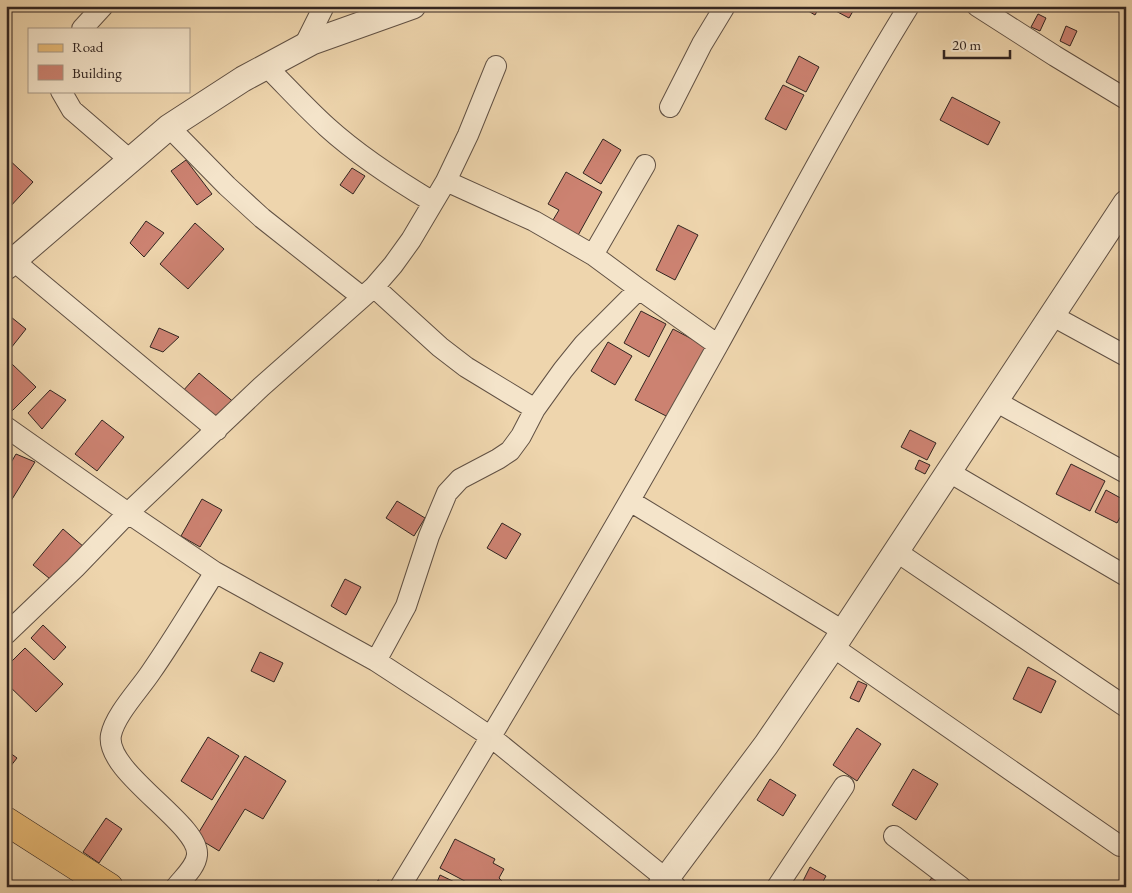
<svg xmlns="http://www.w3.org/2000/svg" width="1132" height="893" font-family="'EB Garamond',serif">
  <rect width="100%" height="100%" fill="#eed5ad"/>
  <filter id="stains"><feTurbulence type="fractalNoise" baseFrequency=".004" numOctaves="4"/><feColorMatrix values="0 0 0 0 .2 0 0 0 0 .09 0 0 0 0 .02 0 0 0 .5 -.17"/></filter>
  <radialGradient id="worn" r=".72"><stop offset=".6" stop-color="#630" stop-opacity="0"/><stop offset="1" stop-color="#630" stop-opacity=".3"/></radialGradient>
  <!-- building -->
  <path fill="#cc8271" stroke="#322521" d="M800,6H820L815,15Z
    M831,6H856L849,18L830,8Z
    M1038,14L1046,18L1040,31L1031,27Z
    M1066,26L1077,31L1070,46L1060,41Z
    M799,56L819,67L806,92L786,82Z
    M783,85L804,95L786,130L765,119Z
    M952,97L1000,122L988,145L940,120Z
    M603,139L621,150L601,184L583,173Z
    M6,157L33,182L8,209L6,207Z
    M186,160L212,194L197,205L171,171Z
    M352,168L365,176L353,194L340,185Z
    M566,172L602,192L576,239L550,225L559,210L548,204Z
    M146,221L164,233L144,257L130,243Z
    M195,223L224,249L188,289L160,264Z
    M678,225L698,235L675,280L656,270Z
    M641,311L666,324L649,357L624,343Z
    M6,313L26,329L7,353L6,352Z
    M159,328L179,337L163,352L150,347Z
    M673,329L707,347L670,418L635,400Z
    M608,342L632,356L615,385L591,371Z
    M12,364L36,387L12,411L6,408V370Z
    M199,373L236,404L219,424L182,392Z
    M50,390L66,400L42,429L28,413Z
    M102,420L124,437L97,471L75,454Z
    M910,430L936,443L927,460L901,447Z
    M16,454L35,462L6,509V471Z
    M919,460L930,465L925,474L915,469Z
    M1071,464L1105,481L1090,511L1056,494Z
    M1106,490L1126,501V507L1117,523L1095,512Z
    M202,499L222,510L200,547L181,536Z
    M397,501L425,518L414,536L386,518Z
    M502,523L521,534L506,559L487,548Z
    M63,529L84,547L55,583L33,565Z
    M345,579L361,587L346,615L331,606Z
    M43,625L66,647L54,660L31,638Z
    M25,648L63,684L36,712L6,683V667Z
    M260,652L283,663L274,682L251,671Z
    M1028,667L1056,681L1041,713L1013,699Z
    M858,681L867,685L859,702L850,698Z
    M857,728L881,744L857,781L833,765Z
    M208,737L239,756L212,800L181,781Z
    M6,750L17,758L6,772Z
    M245,756L286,781L263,819L245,809L219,851L196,837Z
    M913,769L938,784L916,820L892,805Z
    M770,779L796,795L783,816L757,800Z
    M106,818L122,829L99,863L83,852Z
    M455,839L495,859L493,863L504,869L499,878L504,883L502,887H476L440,868Z
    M810,867L826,876L820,887H800Z
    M440,875L465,887H435Z
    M933,876L948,887H925Z
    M378,880L388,887H374Z"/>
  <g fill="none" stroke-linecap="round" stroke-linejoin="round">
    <!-- minor casing -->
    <g stroke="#615144" stroke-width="22">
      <path id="minor" d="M977,6L1055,56L1126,99
        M82,29L103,6
        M304,46L324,6
        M267,67C287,87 306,108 327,127C359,156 396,180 433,202
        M61,91L72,110L130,160
        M670,107L702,44L725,6
        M169,127L227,186L262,218L362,297
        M446,181L468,135L496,66
        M14,261L217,430
        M374,287L440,347L466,367L535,409
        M639,289L593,255L645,165
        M1051,315L1126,356
        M995,401L1126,473
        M6,427L128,513L215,572L376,661L445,706L491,737L676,887
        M949,472L1126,576
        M630,501L843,631
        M897,552L1126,707
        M6,634L75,568L128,513L261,387L374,287L393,265L411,240L446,181L534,221L593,255
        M833,647L1120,846
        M376,661L406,606L429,536L447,493L460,479L498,459L510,451L521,436L535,409L563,370L584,344L639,289L718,345
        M894,836L961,887
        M176,887C183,878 196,867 197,855C200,824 104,772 111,735C115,715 139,690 151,672C174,639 194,605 215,572
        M400,887C509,708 616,528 718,345C781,231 841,116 909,6
        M777,887L844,786"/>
    </g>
    <!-- tertiary casing -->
    <g stroke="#615144" stroke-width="27">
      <path id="tertiary" d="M6,267L169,127L243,79L312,42L413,6
        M660,887L766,745L833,647L1126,203"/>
    </g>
    <!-- primary casing -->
    <g stroke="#322521" stroke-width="29">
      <path id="primary" d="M6,821L109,887"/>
    </g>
    <!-- minor -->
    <use href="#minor" stroke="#f4e4ca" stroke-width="20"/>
    <!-- tertiary -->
    <use href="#tertiary" stroke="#f4e4ca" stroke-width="25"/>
    <!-- primary -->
    <use href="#primary" stroke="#e7ba76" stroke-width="28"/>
  </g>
  <!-- margin -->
  <rect width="1132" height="893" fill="none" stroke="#eed5ad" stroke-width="25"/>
  <rect x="8" y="8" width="1117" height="878" fill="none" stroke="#322521" stroke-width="2.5"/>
  <rect x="12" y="12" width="1107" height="868" fill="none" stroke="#322521"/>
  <!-- legend -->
  <rect x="28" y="28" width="162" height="65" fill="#f4e4ca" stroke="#a69886"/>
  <rect x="38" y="44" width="25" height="8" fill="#e7ba76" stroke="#a69886"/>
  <text x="72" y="52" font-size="15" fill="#322521">Road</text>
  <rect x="38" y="65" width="25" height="15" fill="#cc8271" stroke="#a69886"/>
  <text x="72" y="78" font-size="15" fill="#322521">Building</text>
  <!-- scale -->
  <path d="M944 50v8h66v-8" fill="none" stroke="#322521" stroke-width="2.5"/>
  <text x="952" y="50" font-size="15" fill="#322521" stroke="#f4e4ca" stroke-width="4" paint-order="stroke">20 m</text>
  <rect width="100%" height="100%" filter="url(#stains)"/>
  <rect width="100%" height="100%" fill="url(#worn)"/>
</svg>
